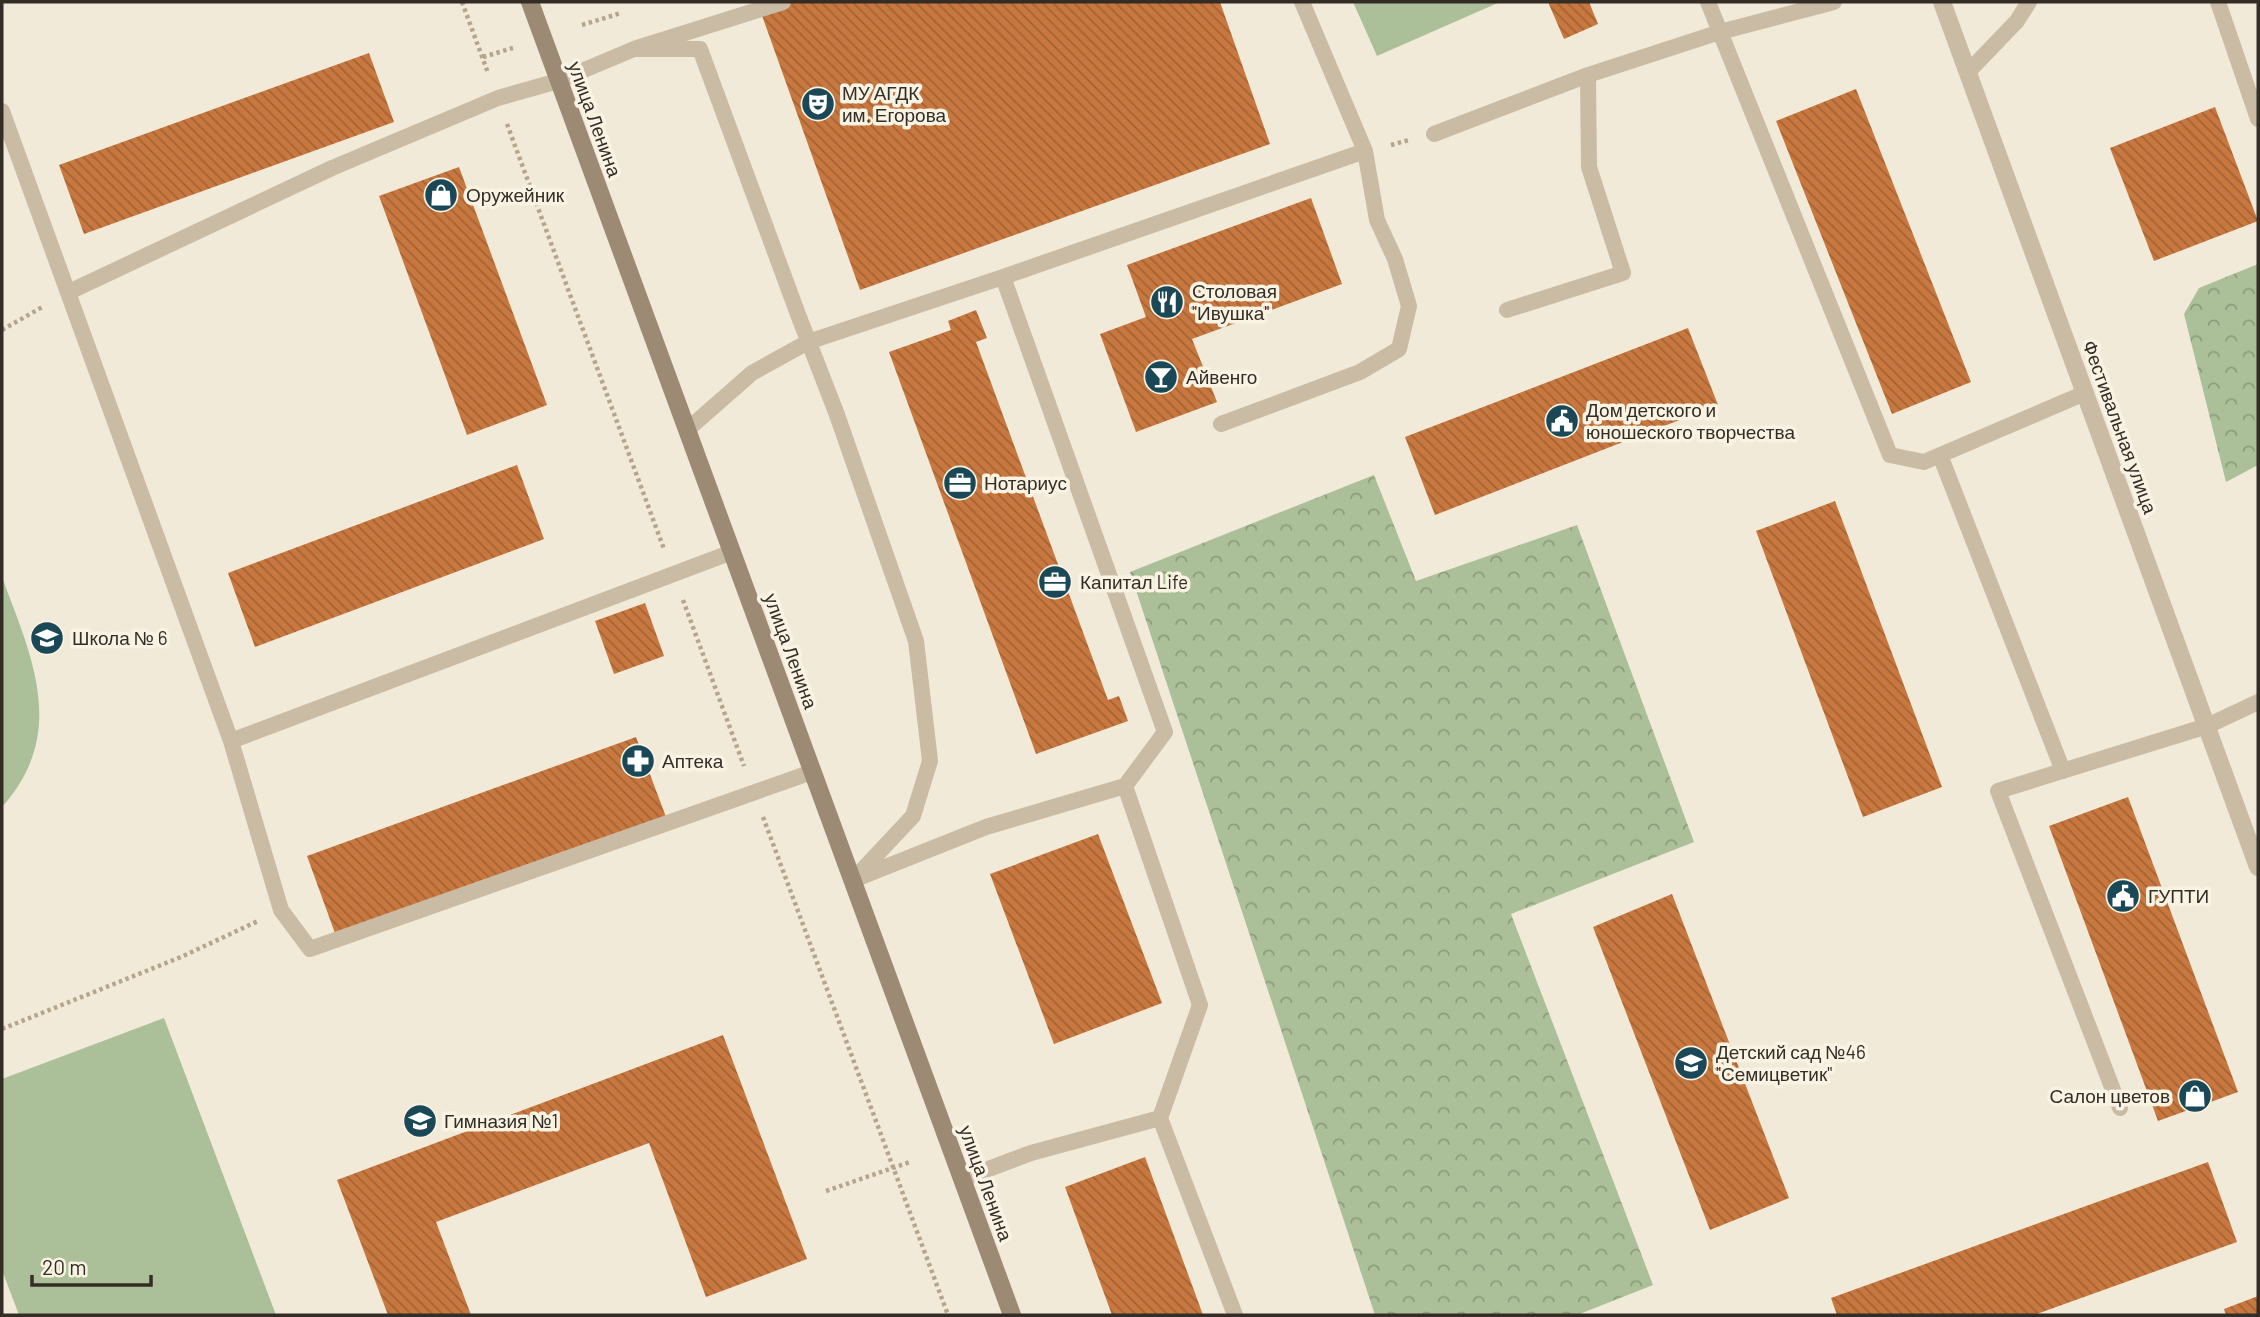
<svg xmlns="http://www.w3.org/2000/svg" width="2260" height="1317" font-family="Barlow,sans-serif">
  <defs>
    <pattern id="forest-crowns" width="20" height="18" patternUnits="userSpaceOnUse" patternTransform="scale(1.75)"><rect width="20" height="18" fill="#abc098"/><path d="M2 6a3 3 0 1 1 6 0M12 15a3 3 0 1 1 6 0" fill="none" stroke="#8c9c7c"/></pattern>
    <pattern id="building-back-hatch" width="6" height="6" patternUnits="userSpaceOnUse" patternTransform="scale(1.75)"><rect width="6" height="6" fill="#c8783f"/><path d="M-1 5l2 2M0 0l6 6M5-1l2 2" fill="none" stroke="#a36335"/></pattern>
  </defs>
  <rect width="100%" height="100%" fill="#f1ead8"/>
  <!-- forest -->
  <path fill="url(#forest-crowns)" d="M2258,264V465L2226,482L2184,314L2199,288Z
    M1374,475L1416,581L1577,525L1694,842L1511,914L1653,1285L1577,1315H1375L1130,572Z"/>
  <!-- pitch -->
  <path fill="#abc098" d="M1353,2H1500L1377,56Z
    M2,577C31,656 69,732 2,807Z
    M164,1018L276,1315H19L2,1270V1079Z"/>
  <!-- building -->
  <path fill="url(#building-back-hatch)" d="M784,2H1220L1270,144L860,290L760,10Z
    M1548,2H1589L1598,24L1564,39Z
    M369,53L394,122L84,234L59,165Z
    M1856,89L1971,382L1892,414L1776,121Z
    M2215,107L2258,221L2154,261L2110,148Z
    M459,167L547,405L467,435L379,196Z
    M1311,198L1342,284L1192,339L1217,402L1136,432L1100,334L1146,317L1127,265Z
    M976,310L987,338L976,342L1108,700L1119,696L1128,721L1036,754L889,352L951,330L948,321Z
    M1688,328L1718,405L1435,515L1405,437Z
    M517,465L544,539L255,647L228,573Z
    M1835,501L1942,787L1863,817L1756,531Z
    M645,603L664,656L614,674L595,621Z
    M636,737L666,817L336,936L307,856Z
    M2128,797L2238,1092L2158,1121L2049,826Z
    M1098,834L1162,1003L1054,1044L990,874Z
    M1672,894L1789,1198L1710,1230L1593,927Z
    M723,1035L807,1259L706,1297L649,1143L436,1222L471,1315H388L337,1180Z
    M1145,1157L1203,1315H1112L1065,1187Z
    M2208,1162L2237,1242L2034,1315H1837L1831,1298Z
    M2258,1296V1315H2226L2224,1309Z"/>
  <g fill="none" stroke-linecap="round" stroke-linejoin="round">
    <!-- path -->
    <path stroke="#b5a58e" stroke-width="4.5" stroke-dasharray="3.5 3.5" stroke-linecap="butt" d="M462,2L488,73
      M582,25L621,13
      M483,57L513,48
      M507,124L664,549
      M1391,145L1409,140
      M2,330L44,306
      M683,600L744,766
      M763,817L948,1315
      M2,1029L181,957L258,921
      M826,1191L910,1162"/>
    <!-- lane -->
    <path stroke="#c9bba4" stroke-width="16" d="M1708,2L1890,455L1924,462L2085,393
      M2218,2L2258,119
      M634,49H700L799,317L836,412L916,641L930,761L913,816L853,880
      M1968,72L2017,21L2029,2
      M2,111L231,741L732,552
      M1434,134L1588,75L1720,32L1834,2
      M1003,277L1165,732L1125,786
      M69,292L332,168L498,98L558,81L634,49L783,2
      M1507,310L1623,273L1589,167L1588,75
      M1221,424L1360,372L1399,349L1409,306L1395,259L1377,220L1365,151L1302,2
      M687,430L752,373L808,342L1003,277L1365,151
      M1940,455L2063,771
      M231,741L281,910L310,949L812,772
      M858,878L986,827L1125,786L1200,1005L1160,1118
      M2120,1108L1998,791L2207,726L2258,702
      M962,1179L1031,1153L1160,1118L1235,1315"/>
    <!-- street -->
    <path stroke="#c9bba4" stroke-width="18" d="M1942,2L2258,867"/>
    <!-- secondary -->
    <path stroke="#9d8a75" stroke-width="18" d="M530,2L1012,1315"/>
  </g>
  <!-- icons -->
  <defs>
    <g id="theatre-disc" transform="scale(1.75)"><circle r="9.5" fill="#1b4856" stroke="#f9f3e4"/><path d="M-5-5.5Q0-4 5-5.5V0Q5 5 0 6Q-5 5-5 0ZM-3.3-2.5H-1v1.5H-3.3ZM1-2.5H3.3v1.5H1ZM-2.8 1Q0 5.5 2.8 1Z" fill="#fff"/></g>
    <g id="shop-disc" transform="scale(1.75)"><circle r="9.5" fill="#1b4856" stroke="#f9f3e4"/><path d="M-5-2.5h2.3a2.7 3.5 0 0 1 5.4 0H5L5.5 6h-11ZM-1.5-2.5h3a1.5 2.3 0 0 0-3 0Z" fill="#fff"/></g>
    <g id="restaurant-disc" transform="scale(1.75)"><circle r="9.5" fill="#1b4856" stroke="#f9f3e4"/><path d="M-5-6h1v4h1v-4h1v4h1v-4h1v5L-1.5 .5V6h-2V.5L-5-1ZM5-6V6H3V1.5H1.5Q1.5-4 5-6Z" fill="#fff"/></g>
    <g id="bar-disc" transform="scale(1.75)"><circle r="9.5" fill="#1b4856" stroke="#f9f3e4"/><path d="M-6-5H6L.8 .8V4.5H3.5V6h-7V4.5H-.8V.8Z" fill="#fff"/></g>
    <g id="civic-disc" transform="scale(1.75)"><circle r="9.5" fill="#1b4856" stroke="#f9f3e4"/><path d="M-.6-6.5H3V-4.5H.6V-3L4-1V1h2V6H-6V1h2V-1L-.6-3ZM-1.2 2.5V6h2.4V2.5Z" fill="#fff"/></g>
    <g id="office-disc" transform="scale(1.75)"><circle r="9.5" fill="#1b4856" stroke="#f9f3e4"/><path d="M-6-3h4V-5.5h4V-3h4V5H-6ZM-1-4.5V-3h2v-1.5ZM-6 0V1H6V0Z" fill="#fff"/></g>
    <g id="school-disc" transform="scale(1.75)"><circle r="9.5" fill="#1b4856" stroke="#f9f3e4"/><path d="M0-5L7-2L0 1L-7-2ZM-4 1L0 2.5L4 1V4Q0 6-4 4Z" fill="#fff"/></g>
    <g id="pharmacy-disc" transform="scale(1.75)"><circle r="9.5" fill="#1b4856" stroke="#f9f3e4"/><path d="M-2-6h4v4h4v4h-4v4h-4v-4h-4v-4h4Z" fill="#fff"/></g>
  </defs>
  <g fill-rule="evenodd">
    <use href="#theatre-disc" x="818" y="104"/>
    <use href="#shop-disc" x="441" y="195"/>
    <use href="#restaurant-disc" x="1167" y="302"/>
    <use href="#bar-disc" x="1161" y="377"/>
    <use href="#civic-disc" x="1562" y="421"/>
    <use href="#office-disc" x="960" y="483"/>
    <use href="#office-disc" x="1055" y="582"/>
    <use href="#school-disc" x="47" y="638"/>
    <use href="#pharmacy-disc" x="638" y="761"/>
    <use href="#civic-disc" x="2123" y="896"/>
    <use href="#school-disc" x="1691" y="1063"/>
    <use href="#shop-disc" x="2195" y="1096"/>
    <use href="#school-disc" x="420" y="1121"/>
  </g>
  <g text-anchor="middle" stroke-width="7" stroke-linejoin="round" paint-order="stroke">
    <!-- poi labels -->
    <g font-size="19" fill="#342d26" stroke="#f9f3e4" text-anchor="start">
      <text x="842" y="100">МУ АГДК<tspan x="842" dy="22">им. Егорова</tspan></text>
      <text x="466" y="202">Оружейник</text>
      <text x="1192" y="298">Столовая<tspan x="1192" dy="22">"Ивушка"</tspan></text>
      <text x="1186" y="384">Айвенго</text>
      <text x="1586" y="417">Дом детского и<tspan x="1586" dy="22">юношеского творчества</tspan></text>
      <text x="984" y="490">Нотариус</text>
      <text x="1080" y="589">Капитал Life</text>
      <text x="72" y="645">Школа № 6</text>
      <text x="662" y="768">Аптека</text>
      <text x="2148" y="903">ГУПТИ</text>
      <text x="1716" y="1059">Детский сад №46<tspan x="1716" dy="22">"Семицветик"</tspan></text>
      <text x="2170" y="1103" text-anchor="end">Салон цветов</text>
      <text x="444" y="1128">Гимназия №1</text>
    </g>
    <!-- street labels -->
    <g font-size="19" fill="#342d26" stroke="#f9f3e4">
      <text transform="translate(595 119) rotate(70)" y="7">улица Ленина</text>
      <text transform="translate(2120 427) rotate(70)" y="7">Фестивальная улица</text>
      <text transform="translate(791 651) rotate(70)" y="7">улица Ленина</text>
      <text transform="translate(986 1183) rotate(70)" y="7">улица Ленина</text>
    </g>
  </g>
  <!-- border -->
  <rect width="2260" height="1317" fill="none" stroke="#342d26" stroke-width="7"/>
  <!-- scale -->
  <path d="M32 1275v10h119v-10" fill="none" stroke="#342d26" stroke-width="3.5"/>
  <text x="42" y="1275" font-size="21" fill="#342d26" stroke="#f9f3e4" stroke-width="5" paint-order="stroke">20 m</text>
</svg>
